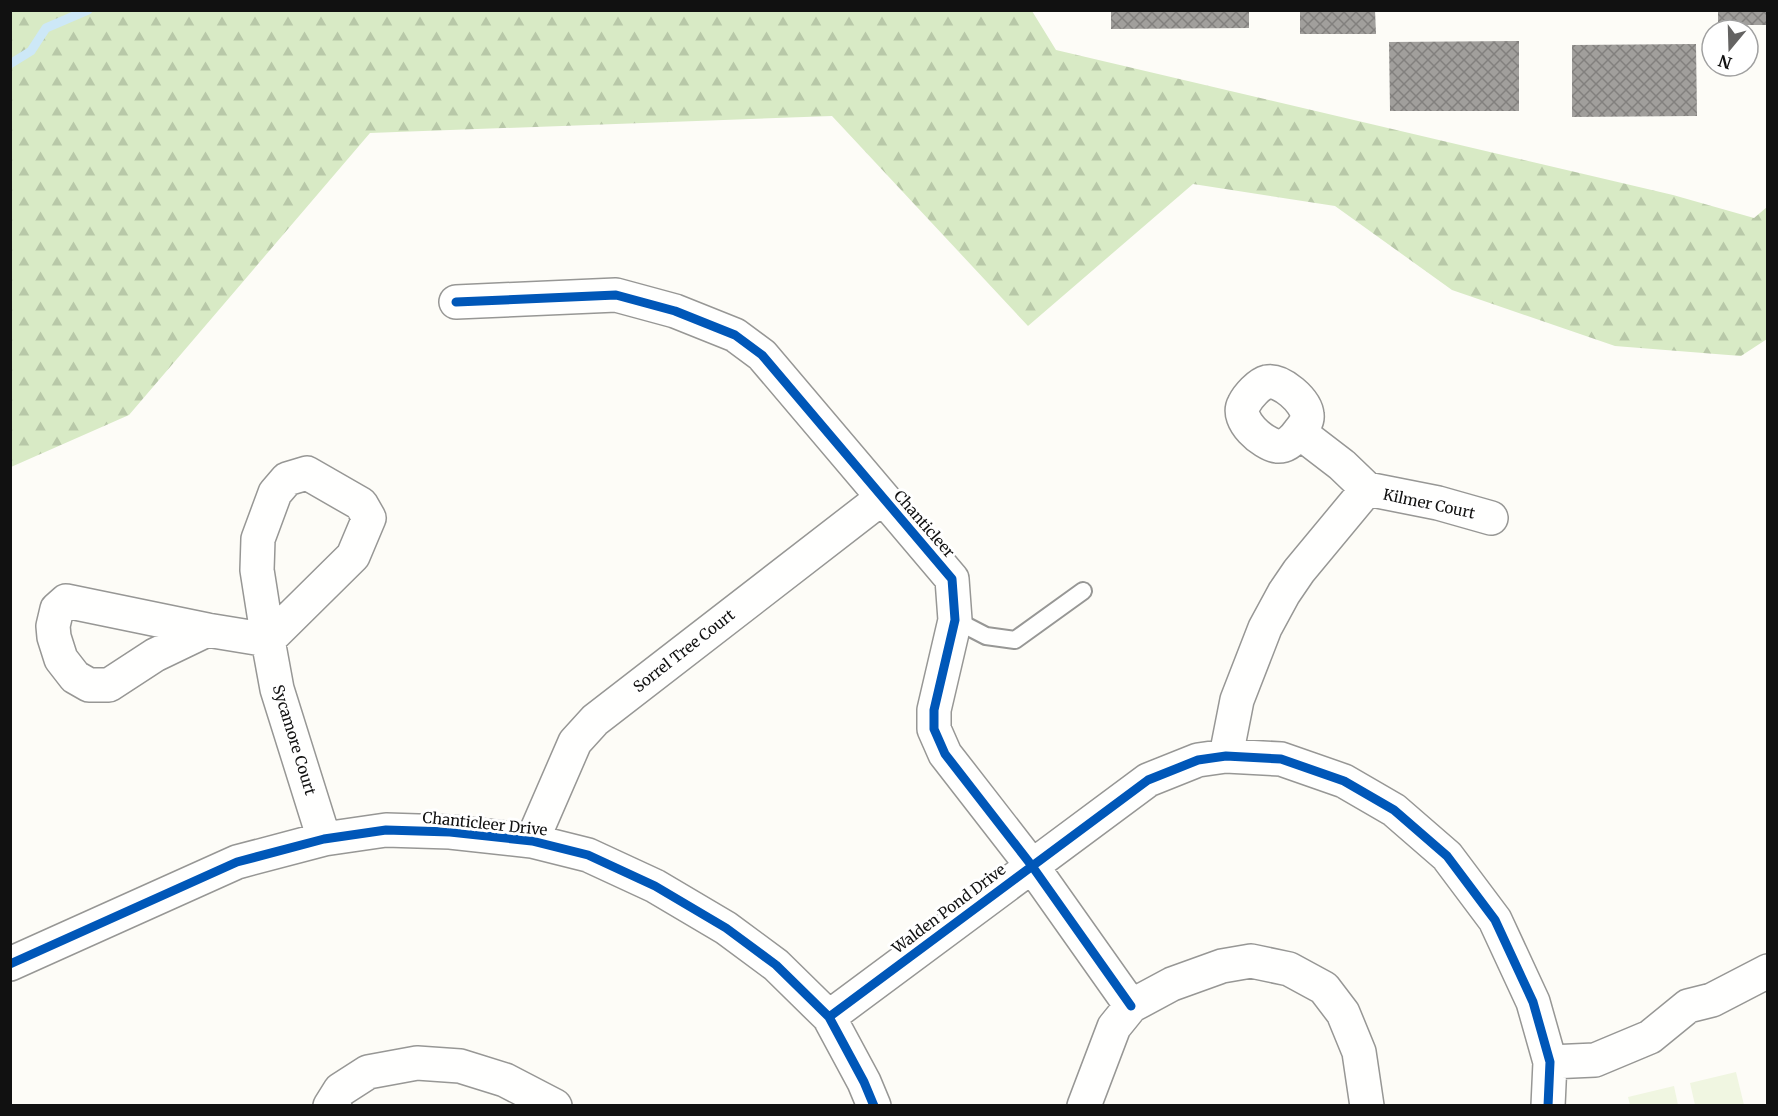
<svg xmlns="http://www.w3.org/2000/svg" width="1778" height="1116" font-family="Merriweather,serif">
  <defs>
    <pattern id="forest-firs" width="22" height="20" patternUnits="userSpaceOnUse" patternTransform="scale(1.5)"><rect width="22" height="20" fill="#d8eac5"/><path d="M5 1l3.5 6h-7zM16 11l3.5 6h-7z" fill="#b8c8a8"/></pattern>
    <pattern id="building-cross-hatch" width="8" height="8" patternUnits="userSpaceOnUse" patternTransform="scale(1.5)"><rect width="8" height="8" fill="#a19f9c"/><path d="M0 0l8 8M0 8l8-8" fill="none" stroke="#82807e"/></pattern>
  </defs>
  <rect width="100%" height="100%" fill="#fdfcf7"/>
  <!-- forest -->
  <path fill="url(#forest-firs)" d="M11,10L1032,11L1056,50L1673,195L1754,218L1767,207V339L1741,356L1615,346L1452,290L1335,206L1193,184L1028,326L832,116L370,133L129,415L11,467Z"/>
  <!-- pitch -->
  <path fill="#f0f6e1" d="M1736,1072L1744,1105H1695L1690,1083Z
    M1674,1086L1678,1105H1630L1628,1097Z"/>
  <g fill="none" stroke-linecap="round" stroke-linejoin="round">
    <!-- stream -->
    <path stroke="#cde8f7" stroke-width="9" d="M10,64L31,51L46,28L88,10"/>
  </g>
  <!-- building -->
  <path fill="url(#building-cross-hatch)" d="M1111,10H1249V28L1111,29Z
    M1300,10H1375L1376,34H1300Z
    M1718,10H1768V25H1718Z
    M1519,41V111H1390L1389,42Z
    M1696,44L1697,116L1572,117V45Z"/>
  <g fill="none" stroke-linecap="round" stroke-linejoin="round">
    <!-- lane casing -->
    <g stroke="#979795" stroke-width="20">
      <path id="lane" d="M955,620L986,636L1015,640L1083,591"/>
    </g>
    <!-- street casing -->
    <g stroke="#979795" stroke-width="36">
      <path id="street" d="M456,302L616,295L675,311L735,335L762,355L952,579L955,620L934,710V729L945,754L1032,866L1131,1006
        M1299,432C1294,439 1287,447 1277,446C1263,444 1235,420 1244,404C1248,396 1259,384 1267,382C1281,379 1306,401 1307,415C1308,421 1303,427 1299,432L1342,465L1367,489L1438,503L1491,518
        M307,473L361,504L369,518L353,556L268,640L257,570L258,539L275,493L287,479Z
        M66,601L207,630L155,655L109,685H89L75,677L61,659L54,637L53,626L57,609Z
        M207,630L268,640L277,689L324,839
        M1226,756L1237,700L1265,628L1284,593L1299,571L1367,489
        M532,841L575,742L595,720L882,498
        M10,964L237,862L324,839L386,830L450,832L532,841L588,855L655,886L726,928L776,965L829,1017L864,1082L874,1106
        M829,1017L1148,780L1198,760L1226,756L1281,759L1344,781L1394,810L1447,856L1495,920L1533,1002L1550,1062L1548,1106
        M1550,1062L1595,1060L1650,1037L1688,1006L1712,1000L1768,971
        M330,1106L340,1090L368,1072L417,1063L460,1066L505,1080L555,1106
        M1084,1106L1114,1027L1131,1006L1172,984L1222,966L1251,961L1289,969L1324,988L1343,1013L1359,1052L1367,1106"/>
    </g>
    <!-- lane -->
    <use href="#lane" stroke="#fffffe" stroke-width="16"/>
    <!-- street -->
    <use href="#street" stroke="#fffffe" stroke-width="33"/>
    <!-- cycleway casing -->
    <g stroke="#fff" stroke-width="13">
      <path id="cycleway" d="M456,302L616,295L675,311L735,335L762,355L952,579L955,620L934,710V729L945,754L1032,866L1131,1006
        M10,964L237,862L324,839L386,830L450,832L532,841L588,855L655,886L726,928L776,965L829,1017L864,1082L874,1106
        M829,1017L1148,780L1198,760L1226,756L1281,759L1344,781L1394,810L1447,856L1495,920L1533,1002L1550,1062L1548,1106"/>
    </g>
    <!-- cycleway -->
    <use href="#cycleway" stroke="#0057b8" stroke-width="9"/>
  </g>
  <g text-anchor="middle" stroke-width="6" stroke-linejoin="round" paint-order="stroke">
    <!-- street labels -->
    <g font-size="15" fill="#111" stroke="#fff">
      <text transform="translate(1429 504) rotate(12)" y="5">Kilmer Court</text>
      <text transform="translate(924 524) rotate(49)" y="5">Chanticleer</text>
      <text transform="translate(684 651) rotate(-38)" y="5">Sorrel Tree Court</text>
      <text transform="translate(294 740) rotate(73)" y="5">Sycamore Court</text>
      <text transform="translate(485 824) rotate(6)" y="5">Chanticleer Drive</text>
      <text transform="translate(949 909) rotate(-37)" y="5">Walden Pond Drive</text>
    </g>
  </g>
  <!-- border -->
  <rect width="1778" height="1116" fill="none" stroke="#111111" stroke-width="24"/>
  <!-- north arrow -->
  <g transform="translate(1730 48) rotate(199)"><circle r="28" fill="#ffffff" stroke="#a0a0a0" stroke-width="1.5"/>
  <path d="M0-4.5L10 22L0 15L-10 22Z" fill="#646362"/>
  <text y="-9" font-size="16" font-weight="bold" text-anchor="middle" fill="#111111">N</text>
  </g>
</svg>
